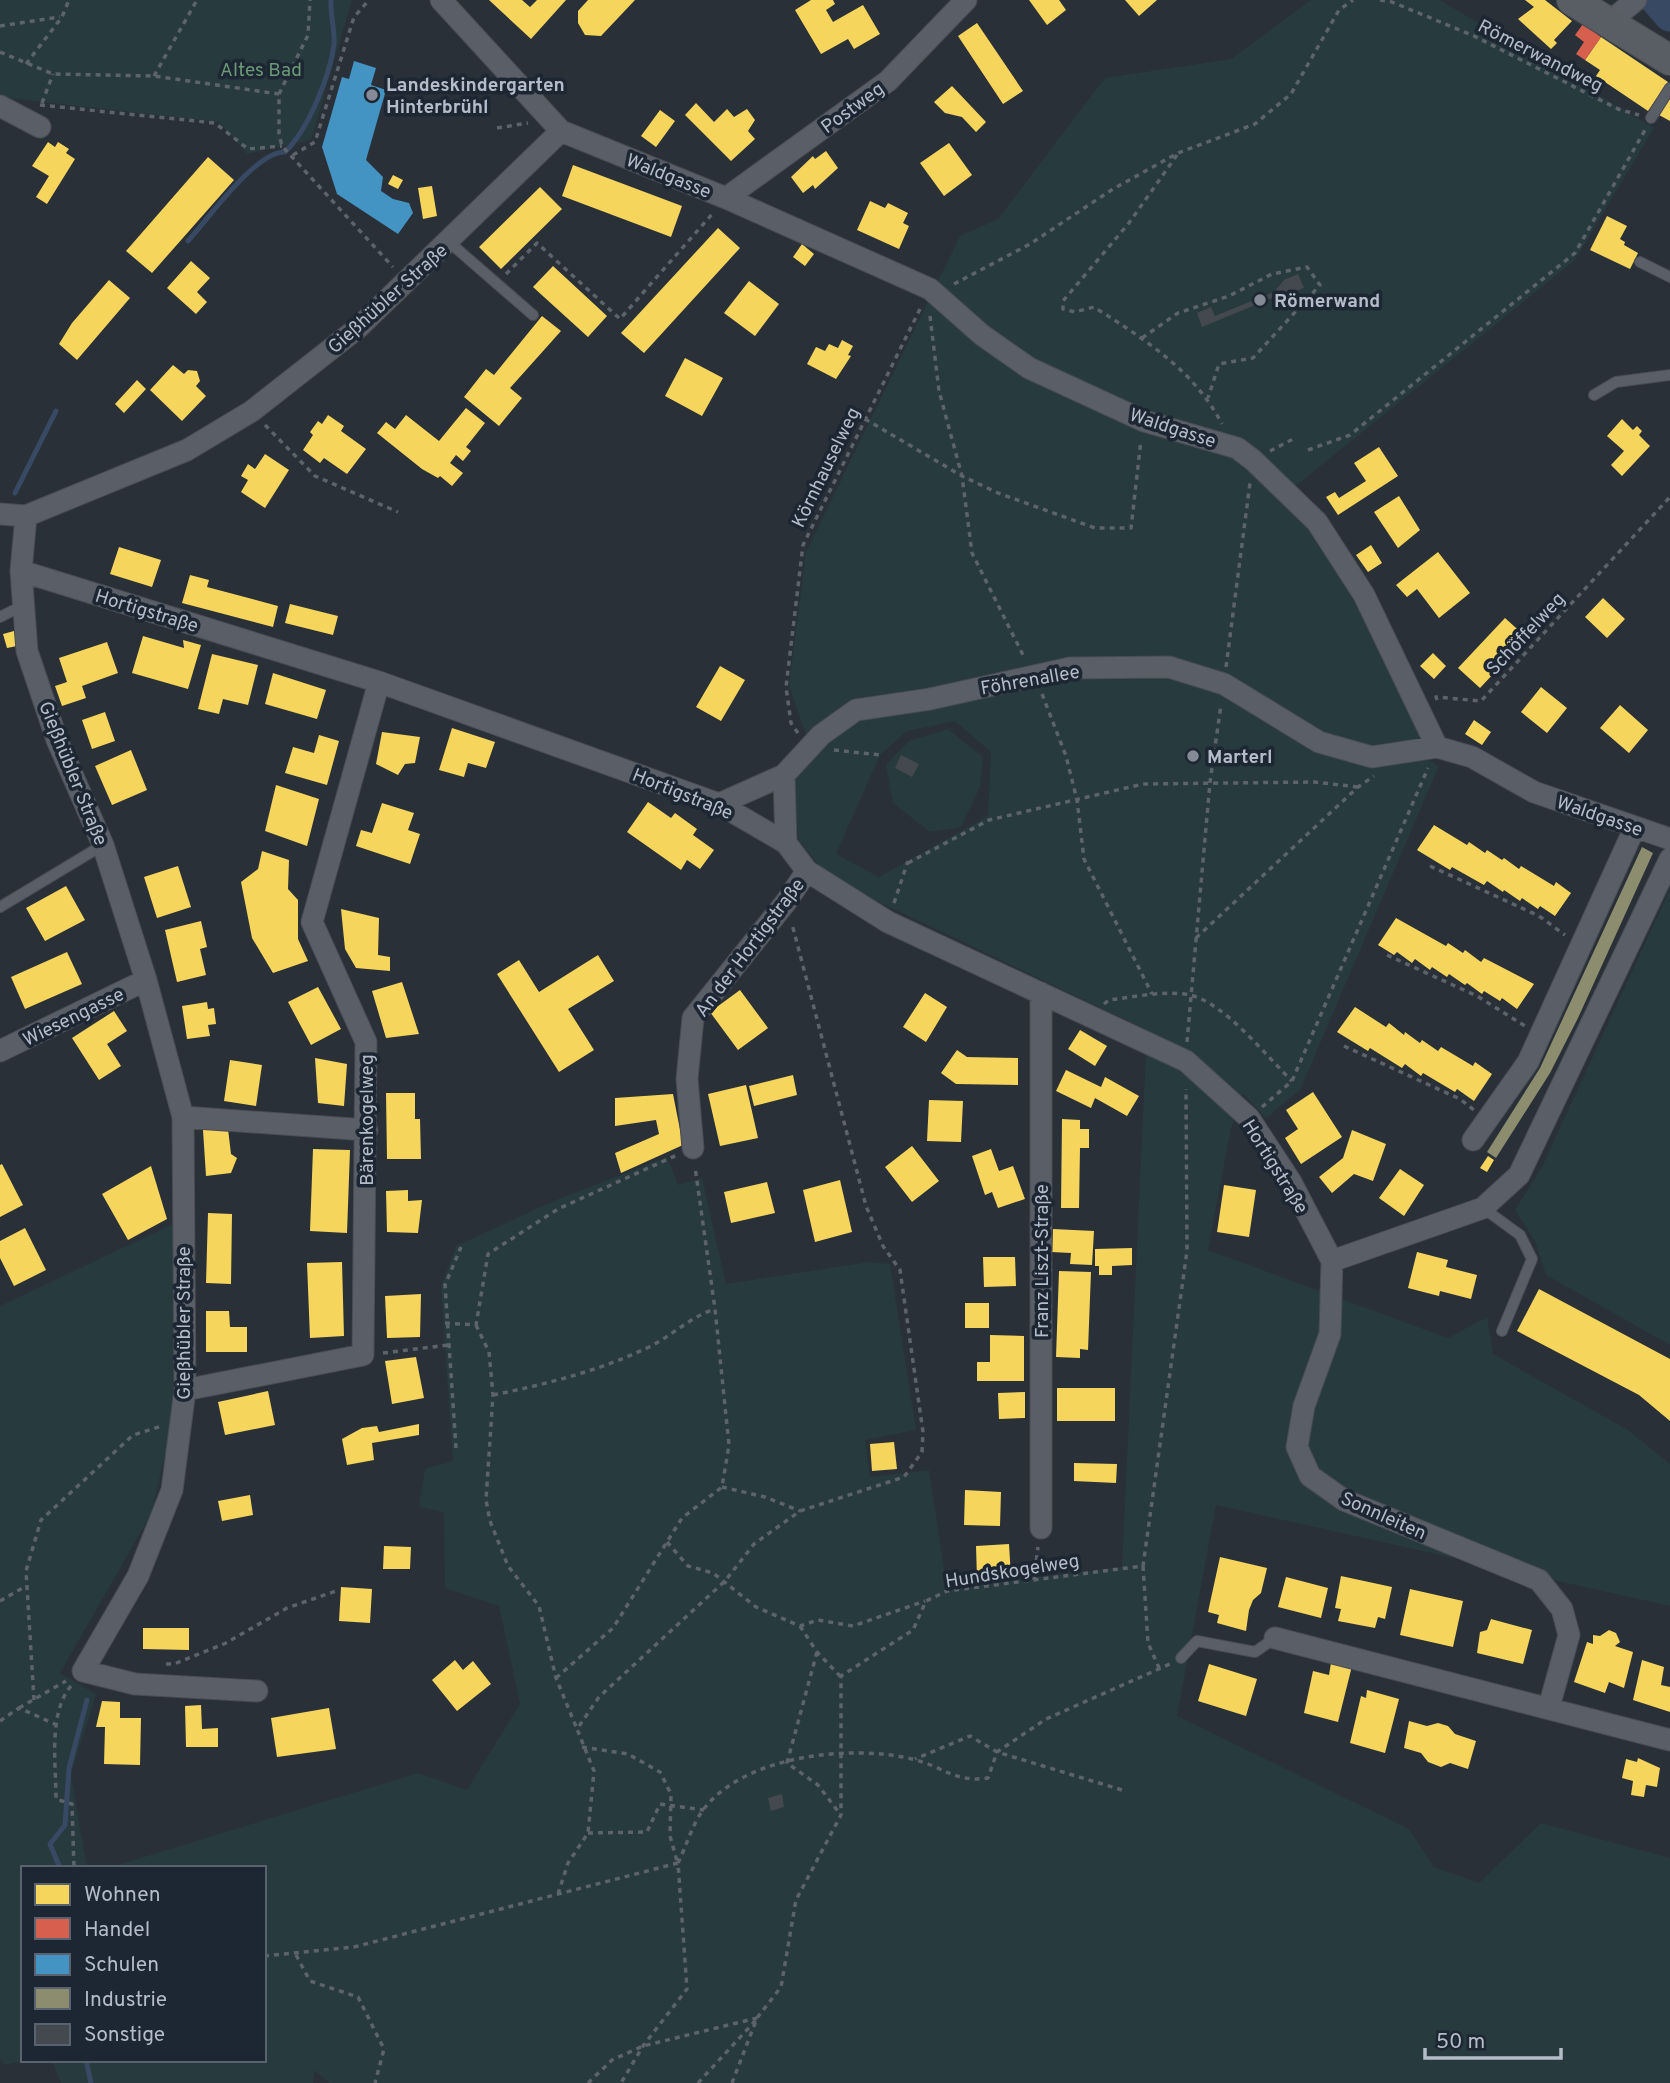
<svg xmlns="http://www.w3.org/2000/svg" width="1670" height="2083" font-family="Overpass,sans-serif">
  <rect width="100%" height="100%" fill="#2a3038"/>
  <!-- green -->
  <path fill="#273a3e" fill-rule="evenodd" d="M0,0H352L311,140L247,154L219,122L0,97Z
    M1311,0H1440L1654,128L1575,260L1287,493C1332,569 1407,673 1425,758L1439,766L1300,1090L1266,1118L1243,1094L1231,1128L1208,1250L1448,1338L1487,1317L1493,1354L1628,1430L1670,1464V1606L1216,1505L1177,1716L1409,1829L1434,1867L1479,1883L1541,1823L1670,1858V2083H330L314,2070L313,2083H61L52,2060H264V1868H108L418,1773L467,1790L520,1704L499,1606L445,1588L444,1512L419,1507L425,1469L453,1461L441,1287L456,1246L556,1200L667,1157L678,1185L702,1178L726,1284L869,1262L890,1264L916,1430L865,1440L870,1477L929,1470L947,1588L1122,1567L1147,1030L829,878L799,840L792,783L811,750L789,685L806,552L960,236L998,219L1105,78L1231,59ZM955,721L991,752L988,816L879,877L836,854L880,755L907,731Z
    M948,729L983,757L980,787L961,827L930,832L893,803L886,765L909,741Z
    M1670,889V1345L1546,1275L1535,1241L1515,1210L1542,1167Z
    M173,1224V1420L151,1514L60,1673L96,1694L71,1775L87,1868H23V2060H30L4,2065L0,2058V1306Z"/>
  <!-- homes -->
  <path fill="#f6d55c" d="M489,0H522L530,7L537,0H566L531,39Z
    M588,0H635L601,36L585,35L578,23V11Z
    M811,0H833L835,4L826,10L833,22L863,5L880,34L854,49L848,39L821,54L795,10Z
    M1029,0H1059L1066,10L1047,25Z
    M1125,0H1157L1139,16Z
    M1525,0H1545L1572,21L1554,40L1557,43L1551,49L1518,19L1534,7Z
    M977,23L1023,91L1003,104L958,36Z
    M1601,37L1668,82L1648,111L1596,76L1600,70L1585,60Z
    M952,86L986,122L976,132L962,117L945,113L934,102Z
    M1670,97V121L1659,115Z
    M696,103L714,122L727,109L734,117L747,109L755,120L748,131L755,139L731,161L685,115Z
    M660,110L675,121L656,147L641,136Z
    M48,142L55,147L58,142L69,149L66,153L75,159L47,204L36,197L49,176L32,166Z
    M949,143L972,175L944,196L920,163Z
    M826,151L838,168L815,189L813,185L803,193L791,177L813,156L815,159Z
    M208,157L234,180L152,273L126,251Z
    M573,165L682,206L671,237L562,196Z
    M393,175L403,180L398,189L388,184Z
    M432,186L437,216L423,219L418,188Z
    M540,187L562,209L501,269L479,247Z
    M870,201L885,208L888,203L908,213L903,223L909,226L899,249L857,230Z
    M1607,216L1627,226L1620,239L1625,242L1624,245L1638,253L1630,269L1590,250Z
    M718,228L740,248L644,353L621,333Z
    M802,244L814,254L805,266L793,257Z
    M191,261L210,278L197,292L207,302L196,314L167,288Z
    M553,266L607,316L588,337L533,287Z
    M109,280L130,298L77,360L59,344L72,323Z
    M749,281L779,304L755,336L724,313Z
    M542,316L561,331L510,388L522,398L499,426L464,397L486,369L494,375Z
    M842,340L853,346L848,355L851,356L836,379L807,364L816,347L825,351L829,344L838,348Z
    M685,358L723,378L702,416L665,396Z
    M173,365L184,374L188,370L197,371L200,381L196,386L206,396L182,421L150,390Z
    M137,380L146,389L124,413L115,404Z
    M466,408L485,423L466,447L471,451L463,461L456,455L450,463L463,473L452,486L440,476L438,478L422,469L377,433L386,422L395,429L406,415L439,441Z
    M328,415L344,426L341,431L366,449L347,474L324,458L320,463L303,450L313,435L310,432L318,421L322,424Z
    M1622,419L1633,430L1637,426L1642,431L1639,435L1650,446L1622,476L1611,465L1624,451L1607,436Z
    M1379,447L1398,476L1338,515L1326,497L1335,492L1339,498L1366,481L1354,463Z
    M265,454L289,470L265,508L241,492L248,480L241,476L248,464L255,469Z
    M1399,496L1420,530L1398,548L1374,512Z
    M1371,545L1382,563L1368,572L1356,555Z
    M119,547L161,560L152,587L110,574Z
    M1438,552L1470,593L1439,618L1417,589L1407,597L1396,585Z
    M190,575L209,580L207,587L278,606L273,627L182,603Z
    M1603,598L1625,619L1607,638L1585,617Z
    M290,604L338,616L333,635L285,623Z
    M1505,618L1527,638L1480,688L1458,668Z
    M14,631L17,646L7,648L3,634Z
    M143,636L184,648L183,640L201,645L188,689L132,673Z
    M107,642L118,673L82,686L86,698L62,706L55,686L67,682L59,658Z
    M1433,653L1446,666L1434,679L1420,666Z
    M212,654L258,665L248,705L223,699L219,714L198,709Z
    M720,666L745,680L721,721L696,707Z
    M273,673L326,690L317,719L265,704Z
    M1541,687L1567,708L1547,733L1521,712Z
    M1620,705L1648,730L1629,753L1600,728Z
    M105,712L115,741L92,749L82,720Z
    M1474,720L1491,732L1482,745L1465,734Z
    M452,728L495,742L486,768L468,763L464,777L439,770Z
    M382,732L420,737L415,763L405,764L398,775L376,764Z
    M319,735L339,741L327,785L285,773L293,747L314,753Z
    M131,750L147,790L112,805L95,766Z
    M276,785L319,799L307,846L265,831Z
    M648,802L671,818L675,813L697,829L693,835L714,850L700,869L687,860L681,870L627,832Z
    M382,803L414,813L408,830L420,834L410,864L356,846L361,830L372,833Z
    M1434,825L1467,845L1469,842L1485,853L1487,850L1502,860L1504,858L1519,869L1521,866L1554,886L1556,882L1571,893L1555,916L1540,906L1538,909L1522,898L1520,901L1504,890L1503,892L1487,881L1484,885L1452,867L1450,870L1417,850Z
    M262,851L289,860L288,889L298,900V939L308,961L273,973L252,938L241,882L258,869Z
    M178,866L191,907L157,918L144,877Z
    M66,886L85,920L45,941L26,908Z
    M341,909L379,918L378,955L390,957V971L356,968L345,949Z
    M1396,918L1446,946L1448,943L1463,953L1465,950L1481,962L1484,958L1534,984L1517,1009L1502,998L1500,1001L1484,991L1482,994L1467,983L1465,985L1449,974L1447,977L1432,967L1430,970L1415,959L1412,963L1397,952L1394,955L1378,945Z
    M201,921L207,947L200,949L206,975L177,982L165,930Z
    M67,952L82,984L25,1009L11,977Z
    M598,955L614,981L568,1009L594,1050L559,1072L497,974L519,960L539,992Z
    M402,982L419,1034L386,1038L372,991Z
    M318,987L341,1029L311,1045L288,1002Z
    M740,990L768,1028L738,1050L710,1012Z
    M925,993L947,1007L926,1042L903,1027Z
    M207,1002L208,1009L214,1008L216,1024L208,1025L210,1036L187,1039L182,1006Z
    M1355,1007L1386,1027L1389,1023L1404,1035L1405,1032L1420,1043L1422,1040L1438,1051L1441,1047L1473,1066L1475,1062L1492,1074L1474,1101L1457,1089L1455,1092L1423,1073L1421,1076L1405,1064L1402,1068L1370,1048L1368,1051L1337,1032Z
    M114,1011L127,1031L107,1044L121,1066L99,1080L72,1038Z
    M1080,1030L1107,1046L1095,1066L1068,1049Z
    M957,1050L967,1057L1018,1058V1085L956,1084L941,1073Z
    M315,1058L347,1064L344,1106L318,1103Z
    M230,1060L262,1065L256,1106L224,1101Z
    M1066,1070L1101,1087L1105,1077L1139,1096L1127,1116L1095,1098L1091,1108L1056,1091Z
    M793,1075L797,1095L754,1106L749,1086Z
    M746,1085L758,1138L720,1146L708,1094Z
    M1313,1092L1342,1137L1301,1164L1285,1138L1298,1129L1286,1110Z
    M386,1093H415V1119H420L421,1159H387Z
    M673,1094L683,1145L621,1173L615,1153L659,1134L656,1120L615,1126V1098Z
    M929,1100L963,1101L961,1142L927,1141Z
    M1062,1119L1080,1120V1129H1089V1148H1080L1079,1208H1061Z
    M228,1129L231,1154L237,1158L231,1173L206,1176L203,1130Z
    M1352,1130L1386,1144L1373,1181L1354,1174L1332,1193L1319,1177L1343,1158Z
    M912,1146L939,1181L912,1202L885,1167Z
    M313,1149L350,1150L347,1233L310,1231Z
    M991,1149L999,1171L1013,1166L1025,1199L998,1208L992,1192L985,1195L972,1156Z
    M1488,1156L1494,1160L1487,1172L1480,1168Z
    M2,1164L23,1205L0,1217V1165Z
    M151,1166L167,1219L128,1240L102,1194Z
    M1400,1169L1424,1185L1404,1216L1379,1198Z
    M840,1180L852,1232L815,1242L803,1190Z
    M767,1182L775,1213L731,1223L724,1192Z
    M1224,1185L1256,1190L1249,1237L1217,1232Z
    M408,1190V1201L422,1200L418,1233L387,1232L386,1191Z
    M208,1213L232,1214L231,1284L206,1283Z
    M25,1228L46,1270L14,1286L0,1258V1241Z
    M1053,1229L1094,1231L1092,1265L1070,1264L1071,1253L1052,1252Z
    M1132,1248V1265L1112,1266V1275H1099V1266H1095V1249Z
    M1417,1252L1448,1260L1446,1267L1477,1275L1471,1299L1440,1291L1439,1296L1408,1288Z
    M983,1257H1015L1016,1286L984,1287Z
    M342,1262L344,1336L310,1338L307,1263Z
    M1059,1271L1091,1272L1088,1350L1080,1349V1358L1056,1357Z
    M1539,1289L1670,1359V1421L1639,1395L1517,1331Z
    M421,1294L420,1337L387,1338L385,1296Z
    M965,1303H989V1328H965Z
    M206,1311H229L230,1327H247V1352H206Z
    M990,1335L1024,1336V1381H977V1362H990Z
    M416,1357L424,1398L392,1404L385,1361Z
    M1057,1388H1115V1421H1057Z
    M268,1391L275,1425L225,1435L218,1402Z
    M1025,1392V1418L999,1419L998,1393Z
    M419,1424V1435L372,1443L374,1460L347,1465L342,1439L362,1428L377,1426L379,1432Z
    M894,1442L897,1469L872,1471L870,1444Z
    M1074,1463L1117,1464L1116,1483L1074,1481Z
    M965,1490L1001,1492L1000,1526L964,1525Z
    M250,1495L253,1515L222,1521L218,1501Z
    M1009,1544L1011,1577L977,1579L976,1546Z
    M384,1546L411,1547L410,1569H383Z
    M1220,1557L1267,1568L1261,1593L1253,1600L1249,1610L1246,1631L1217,1623L1219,1615L1208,1612Z
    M1341,1576L1392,1587L1385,1619L1378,1617L1375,1628L1338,1621L1341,1609L1335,1608Z
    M1286,1577L1328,1588L1321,1618L1278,1607Z
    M341,1587L372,1589L370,1623L339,1621Z
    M1410,1589L1463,1601L1453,1647L1400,1635Z
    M1491,1619L1532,1630L1523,1664L1477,1653L1480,1632L1487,1630Z
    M143,1628H189V1650L143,1649Z
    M1609,1630L1616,1633L1620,1642L1615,1646L1633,1652L1624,1688L1609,1682L1605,1693L1574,1682L1587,1642L1593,1644V1635L1600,1636Z
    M1332,1657L1353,1662L1338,1722L1304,1713L1313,1671L1329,1675Z
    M455,1660L463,1670L473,1661L491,1684L457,1711L432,1680Z
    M1642,1660L1664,1667L1661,1685L1670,1687V1712L1633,1700Z
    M1209,1664L1257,1679L1246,1716L1198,1701Z
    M1367,1690L1399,1699L1385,1753L1350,1743L1361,1696L1366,1698Z
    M102,1701L120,1702V1718H141L140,1765L104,1764L105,1727H96Z
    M201,1705L202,1729L218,1728V1747H186L185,1706Z
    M329,1708L336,1749L277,1757L271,1718Z
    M1409,1721L1427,1726L1438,1723L1448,1726L1455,1734L1476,1741L1468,1769L1450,1763L1441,1767L1428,1762L1421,1753L1404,1748Z
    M1638,1758L1660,1768L1657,1787L1646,1785L1644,1797L1631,1795L1633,1781L1622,1778L1626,1759L1637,1762Z"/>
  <!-- shops -->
  <path fill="#d6604d" d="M1583,24L1601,37L1585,60L1576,54L1584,42L1575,35Z"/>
  <!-- schools -->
  <path fill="#4393c3" d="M354,61L376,68L371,85L386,90L366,160L383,177L381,191L393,199L409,203L413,213L398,234L337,194L322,147L342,77L349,79Z"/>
  <!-- industry -->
  <path fill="#8c8c6e" d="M1642,847L1653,853L1578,1018L1550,1073L1496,1158L1487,1152L1540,1068Z"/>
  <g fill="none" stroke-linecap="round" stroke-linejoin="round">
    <!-- stream -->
    <path stroke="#384963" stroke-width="5" d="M188,241C208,219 256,151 285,152C308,130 330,76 334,44C335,30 330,14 331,0
      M15,493L56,411
      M60,1868L50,1844L65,1825L69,1768L87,1700
      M86,2060L91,2083"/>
    <!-- river -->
    <path stroke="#384963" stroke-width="33" d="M1657,0L1670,15"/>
  </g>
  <!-- building -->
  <path fill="#444950" d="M1298,274L1304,288L1290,293L1289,291L1202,327L1197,313L1211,307L1215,316L1274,292L1284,280Z
    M901,755L919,764L912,777L895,768Z
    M782,1794L784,1807L771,1811L768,1798Z"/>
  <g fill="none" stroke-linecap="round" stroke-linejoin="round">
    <!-- service casing -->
    <g stroke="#484c53" stroke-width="12">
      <path id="service" d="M1651,118L1670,88
        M449,242L533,315
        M1640,262L1670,277
        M1594,395L1616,382L1670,375
        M0,617L24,605
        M0,907L103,845
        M1483,1208L1520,1235L1532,1259L1502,1331
        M1181,1658L1197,1641L1255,1652L1275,1638"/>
    </g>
    <!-- minor casing -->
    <g stroke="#484c53" stroke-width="23">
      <path id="minor" d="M1608,23L1636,0
        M0,106L40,127
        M561,131L726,198L930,289L982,335L1029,368L1144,421L1237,448L1253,460L1317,522L1364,595L1437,747L1472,757L1534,792L1670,839
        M726,198L888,81L966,0
        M0,514L26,516
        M21,571L379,682L719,804L786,843L807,871L888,922L1186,1061L1249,1118L1291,1182L1332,1261L1330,1334L1304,1406L1297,1447L1310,1476L1344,1500L1539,1580L1562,1609L1569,1635L1549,1707
        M784,775L786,843
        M719,804L784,775L821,735L856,710L930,699L1070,668L1169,667L1224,684L1319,742L1372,757L1437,747
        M0,1051L146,980
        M183,1117L367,1130
        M1473,1140L1528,1062L1635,827
        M693,1148L687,1079L693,1018L786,902L807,871
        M1332,1261L1483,1208L1519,1175L1670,859
        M185,1390L363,1355L366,1042L312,922L379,682
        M1041,1528V993
        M1275,1638L1670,1740
        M257,1691L135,1684L83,1671L138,1576L172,1490L185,1390L183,1117L146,980L103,845L57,740L27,651L21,571L26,516L187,450L252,411L359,327L561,131L441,0"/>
    </g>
    <!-- secondary casing -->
    <g stroke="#484c53" stroke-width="32">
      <path id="secondary" d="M1572,0L1670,60"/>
    </g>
    <!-- path -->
    <path stroke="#5d636a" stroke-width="3.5" stroke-dasharray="5 5" stroke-linecap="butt" d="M1380,0L1392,2L1474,36L1618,109L1639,115
      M0,26L60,17
      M0,52L53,74L154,76L279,94V134L282,146L393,267
      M26,64L62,17L69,0
      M154,76L197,0
      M279,94L308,35L310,0
      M42,103L53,74
      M40,105L215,123L248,149L282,146
      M497,128L528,123
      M293,155L315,142L354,17L369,0
      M1177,155L1129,223L1063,301V309L1075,312L1094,307C1144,339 1194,370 1222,424
      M506,274L537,243L620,319L713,213
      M954,284L1030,244L1113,189L1178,153L1255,124L1291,94L1339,10L1353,0
      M930,316L939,391L962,476L972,553L1025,659
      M1142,338L1178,313L1229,296L1272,274L1307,267L1320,285L1253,358L1219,364L1208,398
      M865,419L962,476L998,493L1095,528H1131L1141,440
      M265,425L315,476L398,512
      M1308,450L1350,435L1575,253L1645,130
      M1270,451L1293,439
      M1226,667L1250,483
      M1042,694L1066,756L1077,800L1084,859L1152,994
      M1437,700L1436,697L1481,701L1670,497
      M798,733L791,723L786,687L803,545L921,307
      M834,750L880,755
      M908,863L989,820L1143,784L1314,782L1358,787
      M1430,866L1539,916L1565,935
      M894,903L908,861
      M1196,938L1358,787L1374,776
      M1387,955L1477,996L1525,1026
      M1104,1004L1109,1000C1135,997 1164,990 1190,995C1225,1003 1266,1056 1292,1081
      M1187,1042L1210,782L1221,705
      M1344,1046L1460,1099L1474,1110
      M1262,1107L1292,1081L1428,768
      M445,1323L476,1325L488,1254L558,1209L677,1155
      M476,1325L489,1352L493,1395L486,1500L490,1521L508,1566L539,1606L556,1678L577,1729
      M383,1353L448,1345
      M493,1395C547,1384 599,1371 649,1347C673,1335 690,1317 715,1309
      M456,1448L445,1285L461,1247
      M722,1487L765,1497L800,1511
      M667,1542L688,1566L713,1573L756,1607L800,1626L818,1620L853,1626L925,1601
      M1143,1566L1148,1643L1160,1670
      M1034,1580L1038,1547
      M0,1601L26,1586
      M800,1626L817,1652L840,1676
      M817,1652L787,1763L818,1785L840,1814
      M166,1664H174L226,1643L287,1608L336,1591
      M556,1678L613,1628L682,1518L722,1487L729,1445L715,1309L695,1167
      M71,1686C48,1713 56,1765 56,1799L72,1804L74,1868
      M34,1700L26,1571L41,1520L133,1435L162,1426
      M19,1708L66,1681
      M0,1721L19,1708L57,1725
      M582,1747L628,1754L660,1772L671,1794L670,1836L677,1861
      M1122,1790L997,1752L1046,1719L1170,1664
      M588,1833L647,1832L660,1804L704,1810
      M678,1863C686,1847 692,1825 703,1810C744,1755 851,1744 912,1759C943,1766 954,1783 988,1778L997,1752L970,1736L915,1759
      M558,1894L568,1863L588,1833L594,1771L577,1729L599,1697L725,1581L754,1544L800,1511L904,1477L922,1452L923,1432L900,1270L883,1246L866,1206L792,924
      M296,1955L310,1981L358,1997L384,2049L375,2083
      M264,1956L354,1947L678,1863L687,1989L643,2046L621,2083
      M588,2083L612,2060L643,2046L757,2018
      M698,2083L756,2020
      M732,2083L757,2018L781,1987L796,1900L841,1815V1676L913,1630L926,1601L947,1591L1143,1566L1187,1251L1186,1089"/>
    <!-- service -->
    <use href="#service" stroke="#5a5e66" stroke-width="10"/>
    <!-- minor -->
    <use href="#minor" stroke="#5a5e66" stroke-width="21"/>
    <!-- secondary -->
    <use href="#secondary" stroke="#595d64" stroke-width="30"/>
  </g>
  <!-- markers -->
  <g fill="#848b96" stroke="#1d2633" stroke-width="2.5">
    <circle cx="372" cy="95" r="7"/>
    <circle cx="1260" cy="300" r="7"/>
    <circle cx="1193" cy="756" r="7"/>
  </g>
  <g text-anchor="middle" stroke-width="7" stroke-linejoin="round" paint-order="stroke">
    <!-- street labels -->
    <g font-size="19" fill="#b4bcc9" stroke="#1d2633">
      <text transform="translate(1541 55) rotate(27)" y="7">Römerwandweg</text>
      <text transform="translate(852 107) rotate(-36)" y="7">Postweg</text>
      <text transform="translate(669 175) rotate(22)" y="7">Waldgasse</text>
      <text transform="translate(387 298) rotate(-42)" y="7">Gießhübler Straße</text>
      <text transform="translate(1173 427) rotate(18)" y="7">Waldgasse</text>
      <text transform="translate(825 467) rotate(-64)" y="7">Körnhauselweg</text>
      <text transform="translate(147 610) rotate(17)" y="7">Hortigstraße</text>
      <text transform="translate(1525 633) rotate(-47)" y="7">Schöffelweg</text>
      <text transform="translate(1030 679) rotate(-10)" y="7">Föhrenallee</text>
      <text transform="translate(74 773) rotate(68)" y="7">Gießhübler Straße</text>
      <text transform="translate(683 793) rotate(22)" y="7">Hortigstraße</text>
      <text transform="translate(1600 815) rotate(19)" y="7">Waldgasse</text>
      <text transform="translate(749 947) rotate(-53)" y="7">An der Hortigstraße</text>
      <text transform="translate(73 1016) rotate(-26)" y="7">Wiesengasse</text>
      <text transform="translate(366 1120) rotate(-90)" y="7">Bärenkogelweg</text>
      <text transform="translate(1276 1166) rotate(58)" y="7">Hortigstraße</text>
      <text transform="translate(1041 1261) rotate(-90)" y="7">Franz Liszt-Straße</text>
      <text transform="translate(183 1323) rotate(-90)" y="7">Gießhübler Straße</text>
      <text transform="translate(1384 1515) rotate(24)" y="7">Sonnleiten</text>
      <text transform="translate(1012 1570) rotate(-9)" y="7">Hundskogelweg</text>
    </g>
    <!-- park labels -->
    <g font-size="19" fill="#6b9a76" stroke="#1d2633">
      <text x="261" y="76">Altes Bad</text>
    </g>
    <!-- poi labels -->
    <g font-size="19" font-weight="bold" fill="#b4bcc9" stroke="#1d2633" text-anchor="start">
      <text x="386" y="91">Landeskindergarten<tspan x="386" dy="22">Hinterbrühl</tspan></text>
      <text x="1274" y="307">Römerwand</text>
      <text x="1207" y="763">Marterl</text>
    </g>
  </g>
  <!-- legend -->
  <rect x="21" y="1866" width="245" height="196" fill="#1d2633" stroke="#59626f" stroke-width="2"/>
  <rect x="35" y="1884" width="35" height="21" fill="#f6d55c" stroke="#59626f" stroke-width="2"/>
  <text x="84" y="1901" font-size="21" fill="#b4bcc9">Wohnen</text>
  <rect x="35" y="1918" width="35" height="21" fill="#d6604d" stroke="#59626f" stroke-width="2"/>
  <text x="84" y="1936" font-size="21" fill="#b4bcc9">Handel</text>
  <rect x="35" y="1954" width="35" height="21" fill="#4393c3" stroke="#59626f" stroke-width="2"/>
  <text x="84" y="1971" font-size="21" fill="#b4bcc9">Schulen</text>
  <rect x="35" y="1988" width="35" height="21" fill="#8c8c6e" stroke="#59626f" stroke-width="2"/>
  <text x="84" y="2006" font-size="21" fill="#b4bcc9">Industrie</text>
  <rect x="35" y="2024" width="35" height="21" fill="#444950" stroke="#59626f" stroke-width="2"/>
  <text x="84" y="2041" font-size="21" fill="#b4bcc9">Sonstige</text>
  <!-- scale -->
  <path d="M1425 2048v10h136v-10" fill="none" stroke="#b4bcc9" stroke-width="3.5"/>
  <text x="1436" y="2048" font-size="21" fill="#b4bcc9" stroke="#1d2633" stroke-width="5" paint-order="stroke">50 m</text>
</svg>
